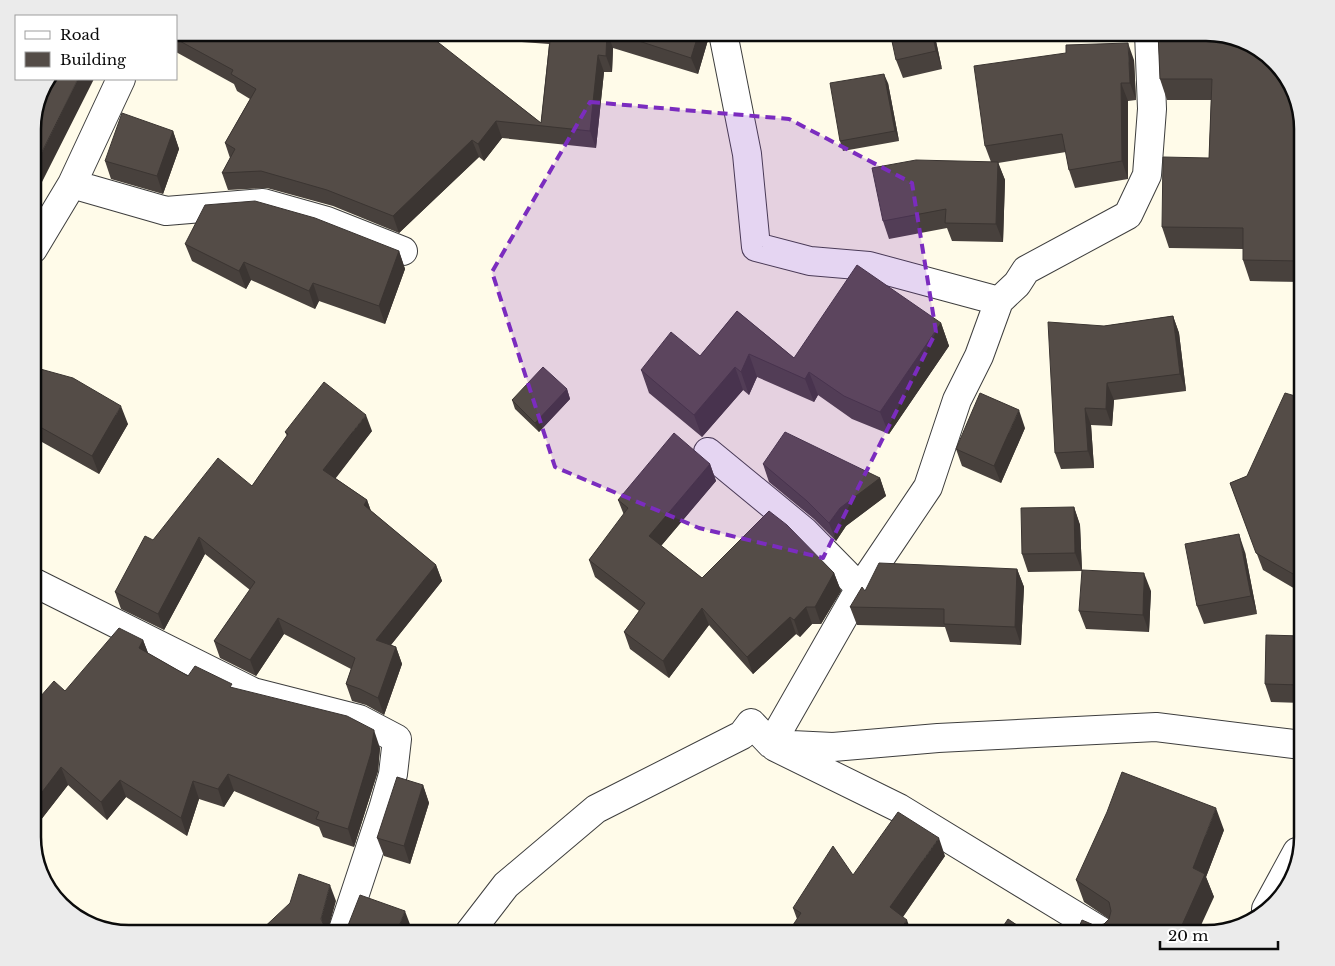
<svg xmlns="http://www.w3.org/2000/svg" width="1335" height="966" font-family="'Libre Baskerville',serif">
  <rect width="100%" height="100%" fill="#fffbe9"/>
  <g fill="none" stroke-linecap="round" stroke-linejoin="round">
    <!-- minor casing -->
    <g stroke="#3e3e3e" stroke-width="30">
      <path id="minor" d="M723,33L747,154L756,247L810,261L869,266L999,301
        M72,184L166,211L263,203L327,221L403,251
        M33,249L72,184L121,79
        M708,452L804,531L860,588L928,487L957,400L979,356L999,301L1017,284L1026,270L1128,215L1147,175L1152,109L1149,33
        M33,582L253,692L359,719L397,739L393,774L383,809L342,933
        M771,744L833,747L938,738L1156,727L1302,745
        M775,747L899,808L1104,933
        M1266,909L1297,852
        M469,933L506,885L596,809L742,735L751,723L771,744L860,588"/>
    </g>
    <!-- minor -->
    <use href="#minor" stroke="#fff" stroke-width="28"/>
  </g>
  <!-- wall -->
  <path fill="#48413d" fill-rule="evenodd" d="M176,32L253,35L254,32H706L708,40L698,74L613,48L612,72H604L596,148L502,138L484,161L479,157L399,233L333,206L267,188L228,190L222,173L230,158L225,143L250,99L237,91L234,84L176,52ZM428,35L549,44L541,123Z
    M770,32H814L773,42Z
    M934,32L942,69L903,78L896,60Z
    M1158,32L1302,129V282L1250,281L1243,260V249L1169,248L1162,227L1209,158L1211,100H1167L1160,79Z
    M1134,60L1136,100L1128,101V179L1075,188L1069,170L1066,152L998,163L1005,180L1003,242L952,241L947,228L889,239L883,221L991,162L985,146Z
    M888,83L899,141L843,151L840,141Z
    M33,123L42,182L33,177Z
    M173,131L179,149L163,194L111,179L105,161Z
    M185,244L399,251L405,269L385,324L319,301L315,309L251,280L246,289L192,261Z
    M737,311L794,358L941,323L949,346L889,434L852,419L818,395L814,402L757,377L749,395L743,390L702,437L649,393L641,370L700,356Z
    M1173,316L1179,333L1186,391L1114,400L1112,426L1091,425L1094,468L1061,469L1055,453L1104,326Z
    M33,367L128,424L99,474L33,437Z
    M567,389L570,399L539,432L515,409L512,400Z
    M1302,398V593L1263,570L1230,483L1247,476Z
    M1025,428L1001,483L962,466L956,449Z
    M372,431L335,478L367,500L371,511L436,565L442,581L391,645L396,647L402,664L384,715L366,705L352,701L346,684L351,669L284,634L256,676L220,658L214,641L250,590L205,554L164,630L121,609L115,592L153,540L252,486L287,436L285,432Z
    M710,464L716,481L661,546L702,578L834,573L841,591L821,624H812L800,637L796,634L753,674L709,625L669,678L630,649L624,632L639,611L595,577L589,560L624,515L618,500Z
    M763,464L880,478L886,496L846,526L836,541L814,519L769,482Z
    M1074,507L1080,525L1082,571L1028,572L1022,554Z
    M1245,552L1257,614L1204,624L1197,606Z
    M1017,569L1024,587L1021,645L950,642L945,627L857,625L850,607Z
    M1151,591L1149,632L1086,629L1079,611Z
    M1302,636V703L1271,702L1265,684Z
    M143,640L148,653L188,676L233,688L380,748L378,771L354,847L323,837L319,827L234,791L224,807L199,799L187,836L126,797L107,820L68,785L33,830V705L65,691Z
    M423,785L429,803L410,864L384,856L377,838Z
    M1224,830L1206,877L1214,897L1096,926L1104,924L1109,919L1084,902L1076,880Z
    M945,856L903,917L797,919L793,908L853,875Z"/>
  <!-- shaded-wall -->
  <path fill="#3b3532" d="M547,32H552L551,44Z
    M607,32L613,48L612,72L606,56Z
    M699,32H706L708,40L698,74L691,58Z
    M932,32H934L942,69L936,51Z
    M1128,43L1134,60L1136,100L1130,83Z
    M598,55L604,72L596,148L590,131Z
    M884,74L888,83L899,141L895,131Z
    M78,79H94L42,182L36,164Z
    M1121,83L1128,101V179L1122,161Z
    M496,121L502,138L484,161L478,144Z
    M173,131L179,149L163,194L157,176Z
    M472,140L479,157L399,233L393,216Z
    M998,162L1005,180L1003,242L996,224Z
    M1302,179V266L1301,261Z
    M399,251L405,269L385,324L379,306Z
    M244,262L251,280L246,289L239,271Z
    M313,283L319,301L315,309L309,291Z
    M1173,316L1179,333L1186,391L1180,374Z
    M941,323L949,346L889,434L880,412Z
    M749,354L757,377L749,395L741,372Z
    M735,367L743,390L702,437L694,415Z
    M809,372L818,395L814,402L805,379Z
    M1107,383L1114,400L1112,426L1106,409Z
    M567,389L570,399L539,432L535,423Z
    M121,406L128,424L99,474L92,456Z
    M1085,408L1091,425L1094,468L1088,451Z
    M1019,410L1025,428L1001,483L994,466Z
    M366,415L372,431L329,487L323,470Z
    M710,464L716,481L655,553L649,536Z
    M880,478L886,496L846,526L836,541L829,523L840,508Z
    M367,500L373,517L364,505Z
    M1074,507L1080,525L1082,571L1075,553Z
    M1239,534L1245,552L1257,614L1251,596Z
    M199,537L205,554L164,630L158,614Z
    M436,565L442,581L382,656L376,640Z
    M1017,569L1024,587L1021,645L1015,627Z
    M834,573L841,591L821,624L815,607Z
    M1144,573L1151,591L1149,632L1143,615Z
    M806,607L812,624L800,637L794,620Z
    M702,608L709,625L669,678L663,661Z
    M790,617L796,634L753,674L747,657Z
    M278,618L284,634L256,676L250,660Z
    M143,640L150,658L139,648Z
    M396,647L402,664L384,715L378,698Z
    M374,730L380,748L378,771L354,847L348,829Z
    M61,767L68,785L33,830V804Z
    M228,774L234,791L224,807L218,789Z
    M120,780L126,797L107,820L101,802Z
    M193,781L199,799L187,836L181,818Z
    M423,785L429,803L410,864L404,846Z
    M1216,808L1224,830L1206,877L1214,897L1197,934H1178L1193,868Z
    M939,838L945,856L897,925L890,907Z
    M330,885L336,901L327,934L321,919Z
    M405,911L411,927L408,934H396Z
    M907,920L912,934H897Z"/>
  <!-- building -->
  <path fill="#544c47" stroke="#3b3532" d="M176,32H249L253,35L254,32H425L541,123L551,32H607L606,56L598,55L590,131L496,121L478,144L472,140L393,216L327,190L261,171L222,173L235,149L225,143L256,89L231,74L233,70L176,39Z
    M611,32H699L691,58Z
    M890,32H932L936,51L896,60Z
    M1158,32H1206L1264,52L1292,86L1302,129V179L1301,261L1243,260V228L1162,227L1163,157L1209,158L1212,79H1160Z
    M1128,43L1130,83H1121L1122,161L1069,170L1062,134L985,146L974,66L1066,53V45Z
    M884,74L895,131L840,141L830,83Z
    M49,79H78L36,164L33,162V123L43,86Z
    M122,113L173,131L157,176L105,161Z
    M916,160L998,162L996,224L945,223L946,209L883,221L872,168Z
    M255,201L315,218L399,251L379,306L313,283L309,291L244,262L239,271L185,244L205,205Z
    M857,265L941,323L880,412L844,396L809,372L805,379L749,354L741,372L735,367L694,415L641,370L671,332L700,356L737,311L794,358Z
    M1173,316L1180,374L1107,383L1106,409L1085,408L1088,451L1055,453L1048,322L1104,326Z
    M33,367L73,378L121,406L92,456L33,423Z
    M543,367L567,389L535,423L512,400Z
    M324,382L366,415L323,470L367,500L364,505L436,565L376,640L396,647L378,698L360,689L346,684L355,658L278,618L250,660L214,641L255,582L199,537L158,614L115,592L145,536L153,540L218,458L252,486L288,434L285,432Z
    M980,393L1019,410L994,466L956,449Z
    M1285,393L1302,398V506L1301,511H1302V579L1256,553L1230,483L1247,476Z
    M785,432L880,478L840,508L829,523L807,501L763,464Z
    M674,433L710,464L649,536L702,578L769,511L787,525L834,573L815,607H806L794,620L790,617L747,657L702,608L663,661L624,632L645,603L589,560L628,508L618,500Z
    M1074,507L1075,553L1022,554L1021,508Z
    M1239,534L1251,596L1197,606L1185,544Z
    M879,563L1017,569L1015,627L944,624V609L850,607L862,587L865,591Z
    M1082,570L1144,573L1143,615L1079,611Z
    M119,628L143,640L139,648L188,676L195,666L232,684L230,687L347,716L374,730L371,753L348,829L316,819L319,812L228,774L218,789L193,781L181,818L120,780L101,802L61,767L33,804V705L54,681L65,691Z
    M1266,635L1302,636V685L1265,684Z
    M1122,772L1216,808L1193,868L1205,874L1178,934H1076L1082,920L1096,926L1104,924L1109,919L1111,911L1109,902L1076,880L1107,812Z
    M397,777L423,785L404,846L377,838Z
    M898,812L939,838L890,907L907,920L897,934H787L801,913L793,908L833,846L853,875Z
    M299,874L330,885L321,919L324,926L331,931L339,932L347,928L360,895L405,911L396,934H257L290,903Z
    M1008,919L1030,934H998Z"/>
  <!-- marked area -->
  <path fill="#7b2cbf" fill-opacity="0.2" stroke="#7b2cbf" stroke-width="4" stroke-dasharray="10 6" stroke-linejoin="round" d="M590,102L789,119L912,183L936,332L823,558L699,528L555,467L492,272Z"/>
  <!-- crop -->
  <path d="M0 0H1335V966H0ZM129 41H1206A88 88 0 0 1 1294 129V837A88 88 0 0 1 1206 925H129A88 88 0 0 1 41 837V129A88 88 0 0 1 129 41Z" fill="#ebebeb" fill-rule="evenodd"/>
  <path fill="none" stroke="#0b0b0b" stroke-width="2.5" d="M129 41H1206A88 88 0 0 1 1294 129V837A88 88 0 0 1 1206 925H129A88 88 0 0 1 41 837V129A88 88 0 0 1 129 41Z"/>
  <!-- legend -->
  <rect x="15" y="15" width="162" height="65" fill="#ffffff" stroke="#9d9d9d"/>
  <rect x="25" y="31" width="25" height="8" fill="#ffffff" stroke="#9d9d9d"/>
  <text x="60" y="40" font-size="15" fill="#0b0b0b">Road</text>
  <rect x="25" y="52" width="25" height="15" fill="#544c47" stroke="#9d9d9d"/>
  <text x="60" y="65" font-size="15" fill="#0b0b0b">Building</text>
  <!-- scale -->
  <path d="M1160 941v8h118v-8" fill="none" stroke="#0b0b0b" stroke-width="2.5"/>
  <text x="1168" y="941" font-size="15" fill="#0b0b0b" stroke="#ffffff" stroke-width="4" paint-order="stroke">20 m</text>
</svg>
